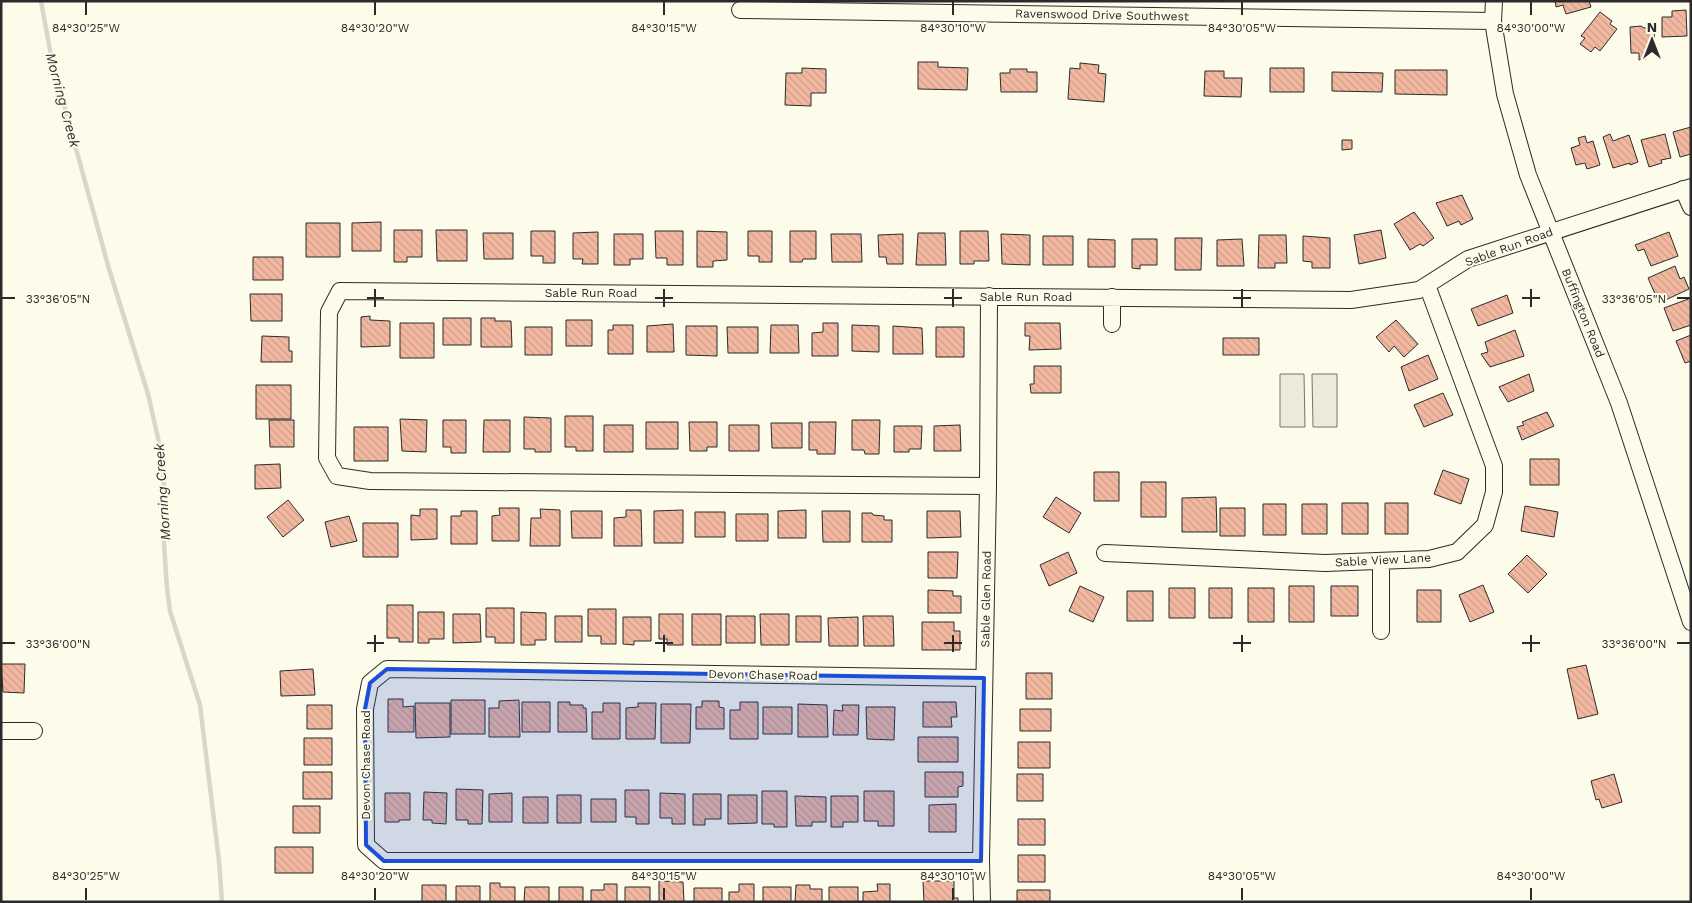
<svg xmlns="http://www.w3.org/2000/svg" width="1692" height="903" font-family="'Work Sans',sans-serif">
  <defs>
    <pattern id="building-back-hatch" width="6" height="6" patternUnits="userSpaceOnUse" patternTransform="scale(1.25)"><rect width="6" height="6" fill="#f2b8a0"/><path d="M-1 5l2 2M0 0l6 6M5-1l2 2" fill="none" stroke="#d09e8a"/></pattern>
  </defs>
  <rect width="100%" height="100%" fill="#fdfbea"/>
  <!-- green -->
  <path fill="#ecebdb" stroke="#74746e" d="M1280,374H1304L1305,427H1280Z
    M1312,374H1337V427H1313Z"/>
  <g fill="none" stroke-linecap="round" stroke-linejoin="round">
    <!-- stream -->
    <path stroke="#d8d7c9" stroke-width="4.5" d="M41,1L52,61L109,269L148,394L158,438L164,482V544L167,588L170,611L200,705L219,861L222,902"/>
  </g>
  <!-- building -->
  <path fill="url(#building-back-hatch)" stroke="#2b2b2b" d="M1555,1H1589L1591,7L1566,14L1563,5L1556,7Z
    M1686,10L1687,36L1662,37V17H1672V11Z
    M1600,12L1612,21L1610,24L1617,29L1600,51L1595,47L1591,52L1580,44L1585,38L1581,36Z
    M1641,26L1644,28L1654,27L1655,52L1646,53V59L1639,60V53H1631L1630,27Z
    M918,62H938V67L968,68L967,90L918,89Z
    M1080,63L1099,65L1098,73L1106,74L1104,102L1068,99L1070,68L1080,69Z
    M802,68L826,69V93H811V106L785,105L786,73H802Z
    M1270,68H1304V92H1270Z
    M1010,69H1027V72H1037V92H1001L1000,73H1010Z
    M1395,70H1447V95L1395,94Z
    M1205,71H1224V78H1242L1241,97L1204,96Z
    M1332,72L1383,73L1382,92L1332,91Z
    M1691,127V154L1680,157L1673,132Z
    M1610,134L1613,141L1629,135L1638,162L1630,165V163L1613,168L1603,137Z
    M1665,134L1671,158L1661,160L1662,163L1649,167L1641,140Z
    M1585,136L1587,143L1593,141L1600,165L1587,169L1585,163L1576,165L1571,148L1580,145L1578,138Z
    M1342,140H1352V149L1342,150Z
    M1462,195L1473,219L1461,225L1459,221L1447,226L1436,203Z
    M1414,212L1434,238L1423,246L1420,244L1410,250L1394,224Z
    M381,222V251H352V223Z
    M306,223H340V257H306Z
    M394,230H422V257H407V262H394Z
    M436,230H467V261H437Z
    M1381,230L1386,258L1359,264L1354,235Z
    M531,231H555V263H543V256H531Z
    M655,231H683V265H667V258H656Z
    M697,231L727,232V260L713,261V267H697Z
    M748,231H772V262H759V256H748Z
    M790,231H816V259H803L802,262H790Z
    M960,231H988L989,261H974V264H960Z
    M598,232V264H582L583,259H573V233Z
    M1669,232L1678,256L1651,266L1644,249L1638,251L1635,245Z
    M483,233H513V259H484Z
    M918,233H945L946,265H916Z
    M614,234H643V259H630V265H614Z
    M831,234H861L862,262H832Z
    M903,234V264H887L886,257H879L878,235Z
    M1001,234L1030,235V265L1002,264Z
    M1259,235H1286L1287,263H1275V268H1258Z
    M1043,236H1073V265H1043Z
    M1303,236L1330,238V268H1312V262L1303,261Z
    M1175,238H1202L1201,270H1175Z
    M1088,239L1115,240V267H1088Z
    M1132,239H1157V265H1140V269L1132,268Z
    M1242,239L1244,266H1217V240Z
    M253,257H283V280H253Z
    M1675,266L1680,279L1684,277L1689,289L1659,303L1648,278Z
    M250,294H282V321H251Z
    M1507,295L1513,313L1478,326L1471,309Z
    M1691,298V325L1673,331L1664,308Z
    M370,316V320L390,321V346L361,347V317Z
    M443,318H471V345H443Z
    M481,318H495V321H511L512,347H481Z
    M566,320H592V346H566Z
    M1396,320L1418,344L1404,357L1394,346L1389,352L1376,337Z
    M400,323H434V358H400Z
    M823,323H838V356H812V333L823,332Z
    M1025,323H1060L1061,349L1029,350L1030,336H1025Z
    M673,324L674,352H647V326Z
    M613,325H633V354H608V330H613Z
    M771,325H798L799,353H770Z
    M852,325L879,326V352L852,351Z
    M686,326H717V356L686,355Z
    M893,326L922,328L923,354H893Z
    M525,327H552V355H525Z
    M727,327H758V353H728Z
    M936,327H964V357H936Z
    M1515,330L1524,356L1490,367L1481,354L1488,352L1485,342Z
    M1691,335V361L1685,363L1676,341Z
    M262,336L289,337V351H292V362H261Z
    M1223,338H1259V355H1223Z
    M1428,355L1438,379L1409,391L1401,367Z
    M1034,366H1061V393H1031L1030,384H1034Z
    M1529,374L1534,391L1508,402L1499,387Z
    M256,385H291V419H256Z
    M1443,393L1453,415L1424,427L1414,405Z
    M1547,412L1554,426L1522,440L1517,427L1524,425L1522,422Z
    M565,416H593V451H576V447H565Z
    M524,417L551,418V452H535V449H524Z
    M400,419L427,420L426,452L402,451Z
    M269,420H294V447H270Z
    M443,420H466V453H451V447H443Z
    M484,420H510V452H483Z
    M852,420H880L879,454H865L864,450H852Z
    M646,422H678V449H646Z
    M689,422H717V447H707V451H690Z
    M809,422H836L835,454H817V450H809Z
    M771,423H802V448H772Z
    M604,425H633V452H604Z
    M729,425H759V451H729Z
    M960,425L961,451H934V426Z
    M894,426H922L921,449H909V452H894Z
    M354,427H388V461H354Z
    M1530,459H1559V485H1530Z
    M280,464L281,488L255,489V465Z
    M1443,470L1469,479L1461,504L1434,494Z
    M1094,472H1119V501H1094Z
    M1141,482H1166V517H1141Z
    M1056,497L1081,513L1069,533L1043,517Z
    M1216,497L1217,532H1182V498Z
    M288,500L304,520L283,537L267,517Z
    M1342,503H1368V534H1342Z
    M1385,503H1408V534H1385Z
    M1263,504H1286V535H1263Z
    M1302,504H1327V534H1302Z
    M1525,506L1558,512L1554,537L1521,531Z
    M499,508H519V541H492V516L500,515Z
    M1220,508H1245V536H1220Z
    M420,509H437V539L411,540V515L420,516Z
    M540,509L560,510V546H530L531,518H541Z
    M626,510H641L642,546H614V518L626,517Z
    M683,510V543H654V511Z
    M806,510V538H778V511Z
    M461,511H477V544H451V516H461Z
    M571,511H602V538H572Z
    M822,511H850V542H823Z
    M927,511H960L961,537L927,538Z
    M695,512H725V537H695Z
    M862,513H872L873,515L884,516V520H892V542H862Z
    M736,514H768V541H736Z
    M349,516L357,541L331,547L325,522Z
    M363,523H398V557H363Z
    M928,552H958L957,578H928Z
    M1068,552L1077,573L1049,586L1040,565Z
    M1527,555L1547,574L1528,593L1508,574Z
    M1483,585L1494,612L1470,622L1459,595Z
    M1080,586L1104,597L1093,622L1069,611Z
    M1289,586H1314V622H1289Z
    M1331,586H1358V616H1331Z
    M1169,588H1195V618H1169Z
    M1209,588H1232V618H1209Z
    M1248,588H1274V622H1248Z
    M928,590L953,591V596H961V613H928Z
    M1417,590H1441V622H1417Z
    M1127,591H1153V621H1127Z
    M387,605H413V642H399V638H387Z
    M486,608H514V643H495V637H486Z
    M588,609H616V644H601V636H588Z
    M418,612H444V639H429V643H418Z
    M521,612L546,613V640H535V645H521Z
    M453,614H480L481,642L453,643Z
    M659,614H683V645H667V639H659Z
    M692,614H721V645H692Z
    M760,614H789V645H761Z
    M555,616H582V642H555Z
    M726,616H755V643H726Z
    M796,616H821V642H796Z
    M863,616H893L894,646H864Z
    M623,617H651V641H634V645L623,644Z
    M858,617V646H829L828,618Z
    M922,622H954V631H960V650H922Z
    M1,664H25L24,693L3,692Z
    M1586,665L1598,714L1578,719L1567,669Z
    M313,669L315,695L281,696L280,671Z
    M1026,673H1052V699H1026Z
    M388,699H403V707L414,706V732H388Z
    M451,700H485V734H451Z
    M519,700L520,737H489V708H499V701Z
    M702,701H719V707L724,708V729H696V707H702Z
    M522,702H550V732H522Z
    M558,702H570V705H583V708H586L587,732H558Z
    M740,702H758V739H730V710H740Z
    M923,702H956L957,717H951L952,727H923Z
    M415,703H450V737L416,738Z
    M603,703H620V739H592V712H603Z
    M638,703H656L655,739H626V708L638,707Z
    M661,704H691L690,743H661Z
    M798,704L827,705L828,737H798Z
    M307,705H332V729H307Z
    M842,705H859L858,735H833L834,710L843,711Z
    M763,707H792V734H763Z
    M866,707H895L894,740L867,739Z
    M1020,709H1051V731H1020Z
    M918,737H958V762H918Z
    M304,738H332V765H304Z
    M1018,742H1050V768H1018Z
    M303,772H332V799H303Z
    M925,772H963V786L958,787V797H925Z
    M1017,774H1043V801H1017Z
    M1614,774L1622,802L1602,808L1599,799L1596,800L1591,781Z
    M456,789L483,790L482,824H468V820H456Z
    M625,790H649V824H636V817H625Z
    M762,791H787V827H774V824H762Z
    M864,791H894V826H878V821H864Z
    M424,792L447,793L446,824L432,823V820H423Z
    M385,793H410V820H399V822H385Z
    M512,793V822H489V794Z
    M660,793L685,794V824H672V818H660Z
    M693,794H721V819H705V825H693Z
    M557,795H581V823H557Z
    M728,795H757V823L728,824Z
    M795,796L826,797V822H812V826H796Z
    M831,796H858V822H843V827H831Z
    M523,797H548V823H523Z
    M591,799H616V822H591Z
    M956,804V832H929V805Z
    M293,806H320V833H293Z
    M1018,819H1045V845H1018Z
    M275,847H313V873H275Z
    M1018,855H1045V882H1018Z
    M659,881L683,882L684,902H659Z
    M923,881H954V898H958V902H924Z
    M490,883H500V887H515V902H490Z
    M604,884H617V902H591V890H604Z
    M739,884H754V902H729V892H739Z
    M877,884H890V902H863V892L878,891Z
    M422,885H446V902H422Z
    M796,885H810V889H822V902H795Z
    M456,886H480V902H456Z
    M525,887H549V902H524Z
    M559,887H583V902H559Z
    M625,887H650V902H625Z
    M763,887H791V902H763Z
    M829,887H858V902H829Z
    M694,888H722V902H694Z
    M1017,890H1050V902H1017Z"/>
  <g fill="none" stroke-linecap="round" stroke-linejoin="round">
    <!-- minor casing -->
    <g stroke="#2b2b2b" stroke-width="18">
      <path id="minor" d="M1494,1L1493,21L1505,94L1528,175L1619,403L1691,622
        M740,10L1493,21
        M1683,189L1691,207
        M1112,324V297
        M988,486L370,481L337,476L327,458L329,312L340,291L1351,300L1419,290L1468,259L1691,187
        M1105,553L1325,563L1429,559L1457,552L1485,525L1494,492V466L1427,285
        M1381,561V631
        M1,731H34
        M981,861H384L366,845L365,709L370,683L387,669L984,678
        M982,902L981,861L988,486L989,296"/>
    </g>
    <!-- minor -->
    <use href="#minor" stroke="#fdfbea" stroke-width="16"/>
  </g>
  <!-- marked area -->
  <path fill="#1d4ed8" fill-opacity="0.2" stroke="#1d4ed8" stroke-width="4" stroke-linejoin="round" d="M387,669L984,678L981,861H384L366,845L365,709L370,683Z"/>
  <!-- ticks -->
  <path fill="none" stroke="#2b2b2b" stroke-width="2" d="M86,2V15M375,2V15M664,2V15M953,2V15M1242,2V15M1531,2V15M375,289V307M664,289V307M953,289V307M1242,289V307M1531,289V307M2,298H15M367,298H384M655,298H673M944,298H962M1233,298H1251M1522,298H1540M1677,298H1690M375,635V652M664,635V652M953,635V652M1242,635V652M1531,635V652M2,643H15M367,643H384M655,643H673M944,643H962M1233,643H1251M1522,643H1540M1677,643H1690M86,888V900M375,888V900M664,888V900M953,888V900M1242,888V900M1531,888V900"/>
  <g text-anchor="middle" stroke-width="4" stroke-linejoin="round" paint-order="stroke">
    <!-- street labels -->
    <g font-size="12" fill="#2b2b2b" stroke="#fdfbea">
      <text transform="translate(1102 15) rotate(1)" y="4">Ravenswood Drive Southwest</text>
      <text transform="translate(1509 247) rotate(-20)" y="4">Sable Run Road</text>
      <text x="591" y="297">Sable Run Road</text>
      <text x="1026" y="301">Sable Run Road</text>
      <text transform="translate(1583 313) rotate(68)" y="4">Buffington Road</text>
      <text transform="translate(1383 560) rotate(-3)" y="4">Sable View Lane</text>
      <text transform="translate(986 599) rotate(-89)" y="4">Sable Glen Road</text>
      <text transform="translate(763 675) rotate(1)" y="4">Devon Chase Road</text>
      <text transform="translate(366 765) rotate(-90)" y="4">Devon Chase Road</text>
    </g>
    <!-- water labels -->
    <g font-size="14" font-style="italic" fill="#2b2b2b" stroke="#fdfbea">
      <text transform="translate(63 100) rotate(75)" y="5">Morning Creek</text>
      <text transform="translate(162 492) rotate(-94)" y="5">Morning Creek</text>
    </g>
  </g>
  <g font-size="12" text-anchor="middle" fill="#2b2b2b" stroke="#fdfbea" stroke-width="4" stroke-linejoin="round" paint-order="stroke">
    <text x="86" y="32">84°30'25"W</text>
    <text x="375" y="32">84°30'20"W</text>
    <text x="664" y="32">84°30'15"W</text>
    <text x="953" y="32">84°30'10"W</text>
    <text x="1242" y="32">84°30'05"W</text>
    <text x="1531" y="32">84°30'00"W</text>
    <text x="58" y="303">33°36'05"N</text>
    <text x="1634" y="303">33°36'05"N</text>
    <text x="58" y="648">33°36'00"N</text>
    <text x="1634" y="648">33°36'00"N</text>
    <text x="86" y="880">84°30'25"W</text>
    <text x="375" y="880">84°30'20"W</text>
    <text x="664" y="880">84°30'15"W</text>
    <text x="953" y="880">84°30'10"W</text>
    <text x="1242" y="880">84°30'05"W</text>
    <text x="1531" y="880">84°30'00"W</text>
  </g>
  <!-- border -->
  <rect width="1692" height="903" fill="none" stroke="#2b2b2b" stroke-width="5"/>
  <!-- north arrow -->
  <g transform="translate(1652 40)" stroke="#fdfbea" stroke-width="4" paint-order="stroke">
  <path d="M0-4L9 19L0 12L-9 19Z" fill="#2b2b2b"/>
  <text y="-8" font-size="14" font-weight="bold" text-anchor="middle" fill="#2b2b2b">N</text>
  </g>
</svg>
